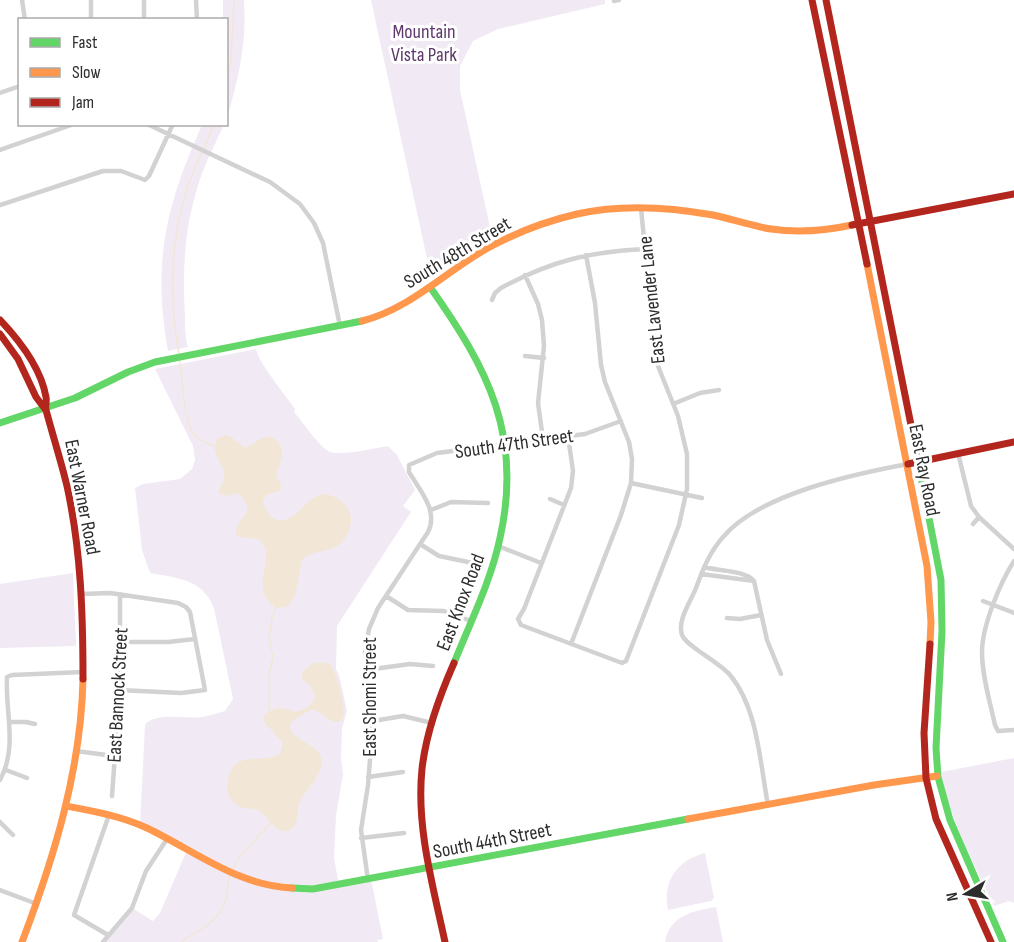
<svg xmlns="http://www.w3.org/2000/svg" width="1014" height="942" font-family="'Sofia Sans Condensed',sans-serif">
  <rect width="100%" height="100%" fill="#fff"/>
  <!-- green -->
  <path fill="#f1eaf5" d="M223,0H244C247,40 239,79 227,117L226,20L223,19Z
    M371,0H605V4L498,29L473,41L460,66V90L490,227L494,238L463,255L431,277Z
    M202,125H224C217,140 209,155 203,171C185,220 182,264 185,316C185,327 185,337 188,347L168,351C152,263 166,205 202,125Z
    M256,349C259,364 285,394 295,409L294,412C304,423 316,443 328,451C338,457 375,448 388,446L397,455L415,490L403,506L411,512L337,626L336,669L339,675L347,711L342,728L341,757L343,774L336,816L334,858L339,885L371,879L383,939L378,940V942H103L132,908L153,921L160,913L187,850L140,825L145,725C154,712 186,719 201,717C209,716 217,713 225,711L233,699L214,608C203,579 177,578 150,573L142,550L135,488L143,484L180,479L192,469L195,460L193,446L155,369Z
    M73,573L76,646L0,648V584Z
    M1014,758V903L1009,901L994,906C973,862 950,820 941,772Z
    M705,853L714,898L711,901L668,910C662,882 677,860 705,853Z
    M716,907L723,942H665C670,915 693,911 716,907Z"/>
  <!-- water -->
  <path fill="#f2e7d6" d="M226,435L230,436L245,448C258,442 269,427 281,446L282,458L276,475L281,485L280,491L268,494L263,500C265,509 268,519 279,520C304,522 309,479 340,500C346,505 351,512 351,520C351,528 348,535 343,541C332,554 312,549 302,560L295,596L287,607L276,608C247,588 276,559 262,543C256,535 243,541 236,534C235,513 260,519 239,493L227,496L219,494C218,487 225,482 224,475C223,460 208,454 218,438Z
    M322,662L330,664C337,672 345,707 344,716L339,722C326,723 320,708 311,710C307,711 303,715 299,717C271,730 316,745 320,754C328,773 304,789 299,804C296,811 299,819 294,826C281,843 267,815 258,810C254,808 249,809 244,808C231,805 225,793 228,780C234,748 260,765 280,754L283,743L265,723L263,716C273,707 283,706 295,712C318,706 321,693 302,679V673L311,664Z"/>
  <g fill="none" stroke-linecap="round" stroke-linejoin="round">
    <!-- stream -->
    <path stroke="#f2e7d6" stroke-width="1.5" d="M226,84L231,61L234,0
      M179,354C169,299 170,243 187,189C194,166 206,146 214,124
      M179,359C184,380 182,416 193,434C198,440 207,443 213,446
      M269,711V674L273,657L269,638L272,618L276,607
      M232,870L240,856L271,823
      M182,942L184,939C201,931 218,921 225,902C229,894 226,883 230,874"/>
    <!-- street -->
    <path stroke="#d2d2d2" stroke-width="4.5" d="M22,0L25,20
      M91,0V20
      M144,0V20
      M196,0L197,20
      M614,1L619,0
      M0,93L20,86
      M147,124L270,182L300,204L314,223L323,243L340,326
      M0,150L74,124
      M0,205L103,171H121L145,180L149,176L173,124
      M525,275L538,304L542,320L544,346L538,403L543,439
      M492,300L495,293L501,288C551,261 588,252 645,249
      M525,356L544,358
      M673,404L700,393L719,390
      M568,436L573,471L571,488L524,609L518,619L521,625L622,663L626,661L679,525L687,489V454L678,416L656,361L641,208
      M958,453L971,506L979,517L1014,549
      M631,483L702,498
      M550,499L564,505
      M431,510L451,502L488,503
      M973,524L979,517
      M420,544L439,556L473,563
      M498,546L541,563
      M1014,561C1000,583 982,626 982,652C982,676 990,702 995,725L998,731L1014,730
      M704,567C717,571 746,570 754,581
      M701,574L754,581
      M754,581L767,640L781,674
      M82,594L110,593L178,603L186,607L190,612L205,690L181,693L119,690
      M386,596L408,610L444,611L471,621
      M983,601L1014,613
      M727,618L740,619L761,615
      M121,642H168L195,639
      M571,644L621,515L631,483L632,459L629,442L605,382L601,365L595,303L586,255
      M366,670L410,664L433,666
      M373,721L403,716L432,723
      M10,722H26L35,724
      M76,751L114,756
      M6,770L27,778
      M368,777L403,772
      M0,780C18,747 5,713 7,677L12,675L83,672
      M112,796L120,685V594
      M768,805C760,764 758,708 730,675C719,662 686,646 682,635C677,620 691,601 696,588C703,569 710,551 724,536C760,494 854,474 908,464
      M0,822L13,835
      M361,838L404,833
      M368,880L361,830L368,785L373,721L365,653L369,629L378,608L428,532C439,511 419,489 409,472V465L437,453L585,434L621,421
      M0,890L37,904
      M108,935L74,915L109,815
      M103,942L132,908L146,871L167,839"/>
    <!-- fast -->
    <path stroke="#63d668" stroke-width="7" d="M430,287C488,369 523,435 500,538C491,581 470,623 454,663
      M0,423L75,398L128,372L155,362L362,321
      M912,430L941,580L942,631L936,748L938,777L950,820L1003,942
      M292,888L313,889L688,819"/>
    <!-- slow -->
    <path stroke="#ff974d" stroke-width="7" d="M867,264L927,566L931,622L930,644
      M362,321C410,309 446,271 488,248C515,233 547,221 577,214C621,204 669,207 713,215C732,219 751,226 771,229C799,233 824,231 852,225
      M66,806C93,811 121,816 147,828C193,850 238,886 292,888
      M688,819L874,785L937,776
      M22,942C54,858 81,770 83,679"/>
    <!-- jam -->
    <path stroke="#b3261e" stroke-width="7" d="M812,0L867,264
      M826,0L912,430
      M852,225L1014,194
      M0,320C19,340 41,369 46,397C47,401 45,405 46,410C53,436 61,461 67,486C81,550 83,614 83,679
      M0,334L18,359L36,397L45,409
      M908,464L1014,442
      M930,644L924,733L926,778L936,819L991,942
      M445,942C433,886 416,827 422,769C426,732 439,697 454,663"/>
  </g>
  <g text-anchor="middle" stroke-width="6" stroke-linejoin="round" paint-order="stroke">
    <!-- park labels -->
    <g font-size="20" fill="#5f386b" stroke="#fff">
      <text x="424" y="38">Mountain<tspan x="424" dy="23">Vista Park</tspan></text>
    </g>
    <!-- street labels -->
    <g font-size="20" fill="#2d2d2d" stroke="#fff">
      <text transform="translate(457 252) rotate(-31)" y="7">South 48th Street</text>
      <text transform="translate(651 300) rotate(-96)" y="7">East Lavender Lane</text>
      <text transform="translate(514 443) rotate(-8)" y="7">South 47th Street</text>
      <text transform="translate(925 470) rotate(79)" y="7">East Ray Road</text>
      <text transform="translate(83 497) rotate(79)" y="7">East Warner Road</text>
      <text transform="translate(460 602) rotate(-69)" y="7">East Knox Road</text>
      <text transform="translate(117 695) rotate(-87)" y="7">East Bannock Street</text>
      <text transform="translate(369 697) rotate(-90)" y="7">East Shomi Street</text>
      <text transform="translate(492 840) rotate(-11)" y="7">South 44th Street</text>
    </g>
  </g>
  <!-- legend -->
  <rect x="18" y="18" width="210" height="108" fill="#ffffff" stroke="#ababab" stroke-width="1.5"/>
  <rect x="30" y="38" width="30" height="9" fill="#63d668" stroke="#ababab" stroke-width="1.5"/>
  <text x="72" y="48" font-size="18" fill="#2d2d2d">Fast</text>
  <rect x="30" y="68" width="30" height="9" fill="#ff974d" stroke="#ababab" stroke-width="1.5"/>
  <text x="72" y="78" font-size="18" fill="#2d2d2d">Slow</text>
  <rect x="30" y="98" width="30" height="9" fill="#b3261e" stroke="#ababab" stroke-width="1.5"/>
  <text x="72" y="108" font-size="18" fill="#2d2d2d">Jam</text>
  <!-- north arrow -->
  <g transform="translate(966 894) rotate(259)" stroke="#ffffff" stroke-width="4.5" paint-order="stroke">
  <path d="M0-4.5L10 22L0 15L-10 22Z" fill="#2d2d2d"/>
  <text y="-9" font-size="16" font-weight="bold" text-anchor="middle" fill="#2d2d2d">N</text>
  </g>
</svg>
